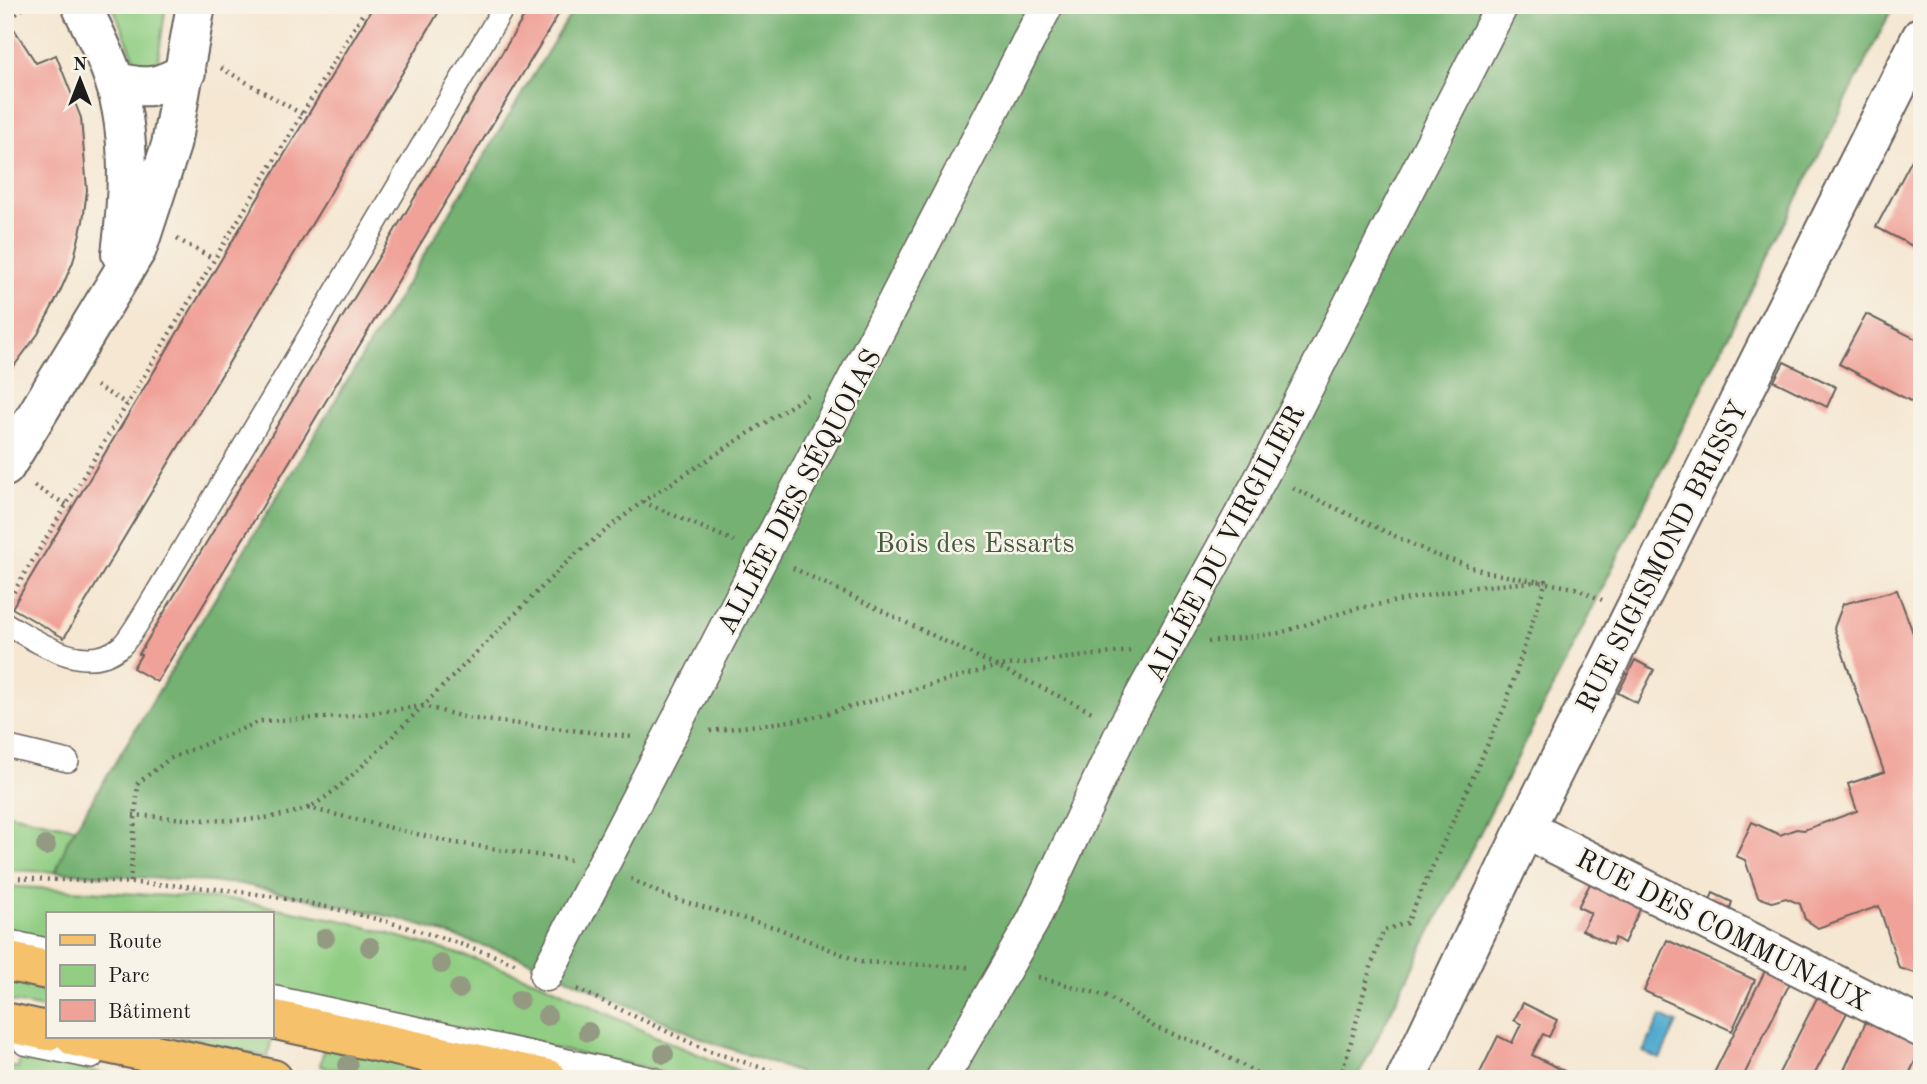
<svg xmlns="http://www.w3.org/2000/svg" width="1927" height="1084" font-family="'Old Standard TT',serif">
  <rect width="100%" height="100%" fill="#f7f3e8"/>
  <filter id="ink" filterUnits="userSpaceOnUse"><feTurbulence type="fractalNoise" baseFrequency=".0143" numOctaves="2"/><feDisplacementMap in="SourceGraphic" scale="14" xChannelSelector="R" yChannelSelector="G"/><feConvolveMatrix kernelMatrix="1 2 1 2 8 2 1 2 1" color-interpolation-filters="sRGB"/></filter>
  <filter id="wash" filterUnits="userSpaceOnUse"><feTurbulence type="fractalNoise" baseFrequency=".00686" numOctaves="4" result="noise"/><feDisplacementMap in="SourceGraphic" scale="28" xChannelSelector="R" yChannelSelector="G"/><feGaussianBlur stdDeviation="1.57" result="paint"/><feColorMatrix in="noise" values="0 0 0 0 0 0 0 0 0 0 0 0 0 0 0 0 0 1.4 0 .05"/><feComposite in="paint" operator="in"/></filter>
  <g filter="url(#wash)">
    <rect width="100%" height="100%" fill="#f5e7d2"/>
    <!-- green -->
    <path fill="#91ce84" stroke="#567550" stroke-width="2" d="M112,5H166L157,67H138Z
      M5,813L75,828L56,872L5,870Z
      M5,886L235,900L345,921L466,956L543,983L661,1039L758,1079H673L656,1070L271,989V914H47V942L5,934Z
      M5,979L47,988V1009L5,1000Z
      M272,1036L268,1057L174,1037H271Z
      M324,1047L476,1079H380L320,1066Z
      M20,1056L131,1079H5V1066L18,1068Z"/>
    <!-- forest -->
    <path fill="#74b172" stroke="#486647" stroke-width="2" d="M576,5H1894L1357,1079H804L797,1072L708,1041L525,959L400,919L241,884L56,872L68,840Z"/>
    <!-- water -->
    <path fill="#4fa9cd" stroke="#366274" stroke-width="2" d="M1661,1016L1677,1023L1660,1059L1643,1052Z"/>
    <g id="blocks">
      <!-- building -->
      <path fill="#f0a198" d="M374,5H443L64,638L12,608Z
        M531,5H564L157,682L133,668L141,655L139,654Z
        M5,15L36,63L56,55L81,118L87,190L83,221L73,262L59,294L38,334L5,378Z
        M1922,141V251L1876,227Z
        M1866,314L1922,342V407L1839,364Z
        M1784,362L1836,387L1827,407L1774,381Z
        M1897,590L1922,657V970L1915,973L1899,968L1879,906L1818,928L1805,919L1800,904L1786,898L1772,902L1758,897L1745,860L1736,856L1752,822L1780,835L1796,829L1804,830L1857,811L1848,784L1884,772L1834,628L1843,604Z
        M1635,660L1654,670L1637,703L1618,693Z
        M1593,878L1643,903L1624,943L1615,938L1612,945L1582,930L1591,913L1578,907Z
        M1713,893L1732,902L1728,914L1708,904Z
        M1667,940L1755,980L1732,1031L1644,991Z
        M1768,965L1793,977L1742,1079H1711Z
        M1820,992L1850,1007L1812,1079H1776Z
        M1523,1003L1557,1020L1549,1037L1543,1034L1532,1055L1580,1079H1528L1522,1076L1521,1079H1477L1498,1036L1512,1043L1521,1024L1514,1020Z
        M1870,1013L1922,1046L1907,1079H1840Z"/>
    </g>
  </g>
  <g filter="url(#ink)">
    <use href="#blocks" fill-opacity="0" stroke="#68635c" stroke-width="2"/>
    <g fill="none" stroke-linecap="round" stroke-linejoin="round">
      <!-- service casing -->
      <g stroke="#68635c" stroke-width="24">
        <path id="service" d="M5,623C36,641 85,676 120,647C131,639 158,589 168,574L505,5
          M5,746L68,761
          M5,940L47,949
          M271,996L656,1079
          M24,1044L92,1058"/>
      </g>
      <!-- pedestrian casing -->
      <g stroke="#68635c" stroke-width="35">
        <path id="pedestrian" d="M546,975L1047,5
          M942,1079L1033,921L1124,727L1263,474L1502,5"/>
      </g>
      <!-- minor casing -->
      <g stroke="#68635c" stroke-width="42">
        <path id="minor" d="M81,5C93,30 106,54 114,80C132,134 128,199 121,254
          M115,81C144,90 160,88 186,72
          M5,467L137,249L171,145L196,5
          M1525,829L1922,1028
          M1406,1079L1525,829L1922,36"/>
      </g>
      <!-- primary casing -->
      <g stroke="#68635c" stroke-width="42">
        <path id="primary" d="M5,961L47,970
          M271,1019L548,1079
          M5,1022L47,1031
          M75,1037L273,1079"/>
      </g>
      <!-- path -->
      <path stroke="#68635c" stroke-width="4.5" stroke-dasharray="2 5" stroke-linecap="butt" d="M5,23L27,5
        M221,68L302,114
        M177,239L214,259
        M96,386L127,404
        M34,486L67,505
        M1293,488L1433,554L1489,573L1575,588L1602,600
        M643,502L734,541
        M793,568L1094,713
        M10,598L368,5
        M1208,642L1280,633L1354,609L1474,587L1546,581L1505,706L1407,923L1384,930C1365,976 1357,1027 1341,1075L1328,1079
        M710,731L807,719L998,666L1130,651
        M308,808L450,842L570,860
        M133,815C189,819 251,827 305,809C334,799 398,730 423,706L467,718L632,737
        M5,878C81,881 158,882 234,891C330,903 426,930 517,964
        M631,879L668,897L777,928L861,962L968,967
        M130,882L138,783L169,759L261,721L342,717L423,706L572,557L642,502L808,395
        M1038,977L1107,996L1156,1028L1209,1047L1268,1079
        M577,989L704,1049L796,1079"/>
      <!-- service -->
      <use href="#service" stroke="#fff" stroke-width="21"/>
      <!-- pedestrian -->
      <use href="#pedestrian" stroke="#fff" stroke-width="32"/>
      <!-- minor -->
      <use href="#minor" stroke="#fff" stroke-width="38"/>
      <!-- primary -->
      <use href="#primary" stroke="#f5c16b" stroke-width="38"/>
    </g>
    <!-- trees -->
    <g fill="#949982">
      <circle cx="46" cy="846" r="10"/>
      <circle cx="325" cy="938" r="10"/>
      <circle cx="370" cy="947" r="10"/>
      <circle cx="441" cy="964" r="10"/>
      <circle cx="459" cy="989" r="10"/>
      <circle cx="519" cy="1000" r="10"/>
      <circle cx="547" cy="1016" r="10"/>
      <circle cx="588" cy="1032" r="10"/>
      <circle cx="664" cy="1054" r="10"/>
      <circle cx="348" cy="1065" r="10"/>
    </g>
  </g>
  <g text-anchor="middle" stroke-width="5" stroke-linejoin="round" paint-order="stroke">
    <!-- street labels -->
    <g font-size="28" fill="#1c1c1c" stroke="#f7f3e8">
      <text transform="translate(798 491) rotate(-62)" y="10">ALLÉE DES SÉQUOIAS</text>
      <text transform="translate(1224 543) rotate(-62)" y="10">ALLÉE DU VIRGILIER</text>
      <text transform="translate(1661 556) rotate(-63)" y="10">RUE SIGISMOND BRISSY</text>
      <text transform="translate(1723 929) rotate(27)" y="10">RUE DES COMMUNAUX</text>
    </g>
    <!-- park labels -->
    <g font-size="28" fill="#455a40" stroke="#f7f3e8">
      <text x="975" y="552">Bois des Essarts</text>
    </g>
  </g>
  <!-- margin -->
  <rect width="1927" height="1084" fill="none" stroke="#f7f3e8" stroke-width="28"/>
  <!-- legend -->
  <rect x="46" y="912" width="228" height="126" fill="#f7f3e8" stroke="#9f9d96" stroke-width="2"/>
  <rect x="60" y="935" width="35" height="10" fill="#f5c16b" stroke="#9f9d96" stroke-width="2"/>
  <text x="108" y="948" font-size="21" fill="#1c1c1c">Route</text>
  <rect x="60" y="965" width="35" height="21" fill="#91ce84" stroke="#9f9d96" stroke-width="2"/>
  <text x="108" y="982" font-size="21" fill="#1c1c1c">Parc</text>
  <rect x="60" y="1000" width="35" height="21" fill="#f0a198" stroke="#9f9d96" stroke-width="2"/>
  <text x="108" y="1018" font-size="21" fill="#1c1c1c">Bâtiment</text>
  <!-- north arrow -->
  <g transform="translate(80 80)" stroke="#f7f3e8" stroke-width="5" paint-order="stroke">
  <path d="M0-5L12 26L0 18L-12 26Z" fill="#1c1c1c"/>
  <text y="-10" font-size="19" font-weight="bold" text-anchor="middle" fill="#1c1c1c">N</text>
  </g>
</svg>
